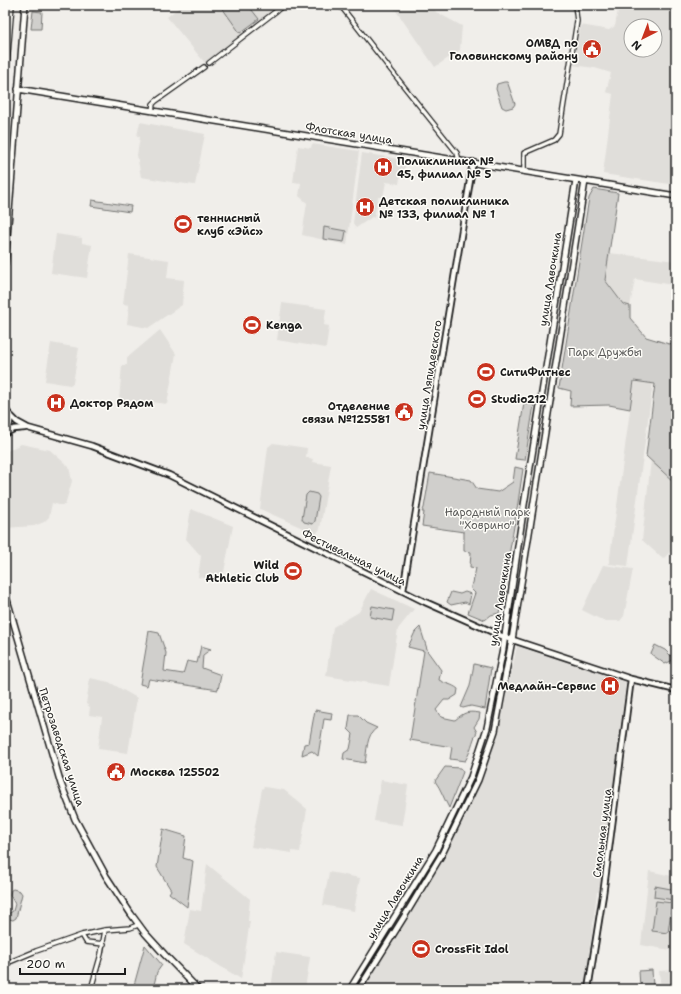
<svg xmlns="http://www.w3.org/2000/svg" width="681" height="994" font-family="'Shantell Sans',sans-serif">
  <rect width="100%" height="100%" fill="#f0eeea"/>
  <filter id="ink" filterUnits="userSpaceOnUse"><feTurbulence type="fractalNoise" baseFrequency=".025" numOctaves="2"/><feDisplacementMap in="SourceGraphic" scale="8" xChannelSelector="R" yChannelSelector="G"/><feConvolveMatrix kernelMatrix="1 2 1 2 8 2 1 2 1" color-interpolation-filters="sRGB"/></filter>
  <g filter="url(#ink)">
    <!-- built -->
    <path fill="#e0deda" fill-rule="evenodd" d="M182,5H281L205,63L167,17Z
      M392,5H432L436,12L462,26L460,50L435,67Z
      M619,5H676V185L603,174L613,94L606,92L611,73L595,68L572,65L581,25L609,30L615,26ZM631,26H655V50H631Z
      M140,122L205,134L195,185L171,182L141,177L137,155L140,137L137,136Z
      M312,144L359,151L347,245L302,235L307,203L299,196L301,183L293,182L298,146L311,148Z
      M362,153L406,160L404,173L400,178L399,184L386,182L383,197H378L374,218L372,217L356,228L353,223Z
      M56,234L82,238V243L92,245L87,278L51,273Z
      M609,253L676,261V272L673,285L635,279L630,306L623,304L605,279Z
      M129,254L169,260L167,278L184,280L182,305L148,328L127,324L129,305L123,304Z
      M282,303L326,309L324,325L329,326L326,348L277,340Z
      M160,330L176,354L167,404L153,402L152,405L119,401L122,365H127V358Z
      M51,343L79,348L73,383L70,385L45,381Z
      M634,381L653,383L628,566L609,564Z
      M273,443L307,448L306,457L313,459L312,462L331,465L320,529L316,534L260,509L268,447Z
      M21,444L50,450L69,467L72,481L65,505H59L52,503L49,517L44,522L34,526L5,528V452Z
      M651,460L676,484V548L675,547L663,559L642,540Z
      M191,509L233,526L222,582L198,577L201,556L186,539Z
      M603,565L633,569L624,616L620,621H604L582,610Z
      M371,589L414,609L398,629L389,686L326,676L333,627L359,612Z
      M517,646L626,682L605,853L599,892H597L585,989H362L434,874L463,820L489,759L499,728Z
      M90,678L109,682L137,698L128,753L98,749L102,717L89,715L90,707L86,704Z
      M381,780L408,785L402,825L374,821Z
      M264,787L284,790L307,809L300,852L292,851V853L251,847L262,789Z
      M207,864L250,899L248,921H250L241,979L184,944L190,909L201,911Z
      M649,871L676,877V951L641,945Z
      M329,872L360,878L354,911L323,905Z
      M276,952L310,957L305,989H271Z
      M676,970V989H661L659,971Z"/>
    <!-- green -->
    <path fill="#d0cfcc" stroke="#767674" d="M220,5H248L259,19L240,33Z
      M33,11L42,12L41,29H31Z
      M504,82H507L508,84L515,104L513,107L506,109L502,107L496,89L497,84Z
      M594,189L618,193L605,280L623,304L630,306V318L646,337L669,344L673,343L676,336V484L646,456L655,384L634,381L630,409L609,405L570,406L571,391L559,388L589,198Z
      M92,200L131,206L130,212L91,206Z
      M324,227L346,231L344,242L323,239Z
      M524,403L534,405L525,460L515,459Z
      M515,467L523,469L517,509L499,613L491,615L485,620L468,613L475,593L471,589V586L473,583L476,568L470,567L471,552L464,551V532L422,526L424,512H422L424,508L430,473L471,480L477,489L498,492L513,482Z
      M309,492L317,494L319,497L315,521L313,524L304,522L302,519L306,495Z
      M451,592L460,594L465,592L471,594L469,604L465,602L451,605L447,602Z
      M372,606L394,610L392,621L370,617Z
      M420,627L428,652L441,670L439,680C446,684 452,684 458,689L457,695L449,700H444L436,710L441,717L455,720C465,712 467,711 480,713L479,719L474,727L477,732C472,741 471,752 465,761L450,759L452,747L410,740L424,651L408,647L415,632Z
      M149,631L159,633L166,653L164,671L183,674L187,661L197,663L201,646L211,649L203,655L202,668L221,675L218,690L149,679L147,686L140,684Z
      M504,637L512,640L495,731L457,825L359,989H350L431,859L480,754Z
      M655,645L665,650L673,658V660L665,664L651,654Z
      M474,664L491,668L485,709L471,706L463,708L461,707L470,686Z
      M315,710L332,713L331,720L324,719L318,756L312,751L302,755L304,744L309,743Z
      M350,715H358L366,723L377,728C366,734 367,752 365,763L343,759L344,753L350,749L353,734L348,729Z
      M445,767L460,768L463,772L449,808C444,799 441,789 435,781Z
      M163,829L186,836L183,858L193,861L187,907L169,893L171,890L157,867Z
      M655,886L676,890L674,900L654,897Z
      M13,889L20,891L22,894L16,918L13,920L5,918V914H8L13,911L15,904L10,895L11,890Z
      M656,901L672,903L668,933L652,931Z
      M145,945L162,965L157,972L153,989H133Z
      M652,970L653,987H640L639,971Z"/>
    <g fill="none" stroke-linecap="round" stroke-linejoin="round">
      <!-- minor casing -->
      <g stroke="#1c1c1c" stroke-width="6">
        <path id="minor" d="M340,5L390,69L457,153L459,160
          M209,63L284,5
          M5,90L12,5
          M152,111L153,104L156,101L204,67
          M524,171V153L554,140L559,134L577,21L575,5
          M82,935L86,942L104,944
          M5,964L36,951L82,935L105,930L130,928L138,925
          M91,989L101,954L105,930"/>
      </g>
      <!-- tertiary casing -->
      <g stroke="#1c1c1c" stroke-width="8">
        <path id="tertiary" d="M9,414L17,422L28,428L92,446L169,475L425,602L504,637L631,679L676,690
          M6,433L14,429L25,428
          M403,591L473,162
          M588,989L603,895L631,679"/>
      </g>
      <!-- secondary casing -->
      <g stroke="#1c1c1c" stroke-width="8">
        <path id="secondary" d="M18,89L676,196
          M5,263L25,5
          M5,409C12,417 11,425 5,434
          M5,593L61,784L75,819L106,876L131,914L145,933L165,955L198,989
          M350,989L436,850L471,777L487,728L503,649L524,505L576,180
          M359,989L409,909L442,854L478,780L495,731L512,640L585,181"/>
      </g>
      <!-- minor -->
      <use href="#minor" stroke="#fdfcf7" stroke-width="3.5"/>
      <!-- tertiary -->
      <use href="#tertiary" stroke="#fdfcf7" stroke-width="4.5"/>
      <!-- secondary -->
      <use href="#secondary" stroke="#fdfcf7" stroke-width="5"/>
    </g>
  </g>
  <!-- icons -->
  <defs>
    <g id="civic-disc" transform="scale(1)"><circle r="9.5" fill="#c8321e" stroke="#fdfcf7"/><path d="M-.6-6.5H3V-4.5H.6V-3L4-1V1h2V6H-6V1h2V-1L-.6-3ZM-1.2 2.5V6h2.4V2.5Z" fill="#fff"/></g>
    <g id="hospital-disc" transform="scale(1)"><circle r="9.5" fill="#c8321e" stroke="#fdfcf7"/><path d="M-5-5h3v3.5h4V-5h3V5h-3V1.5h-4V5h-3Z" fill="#fff"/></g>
    <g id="stadium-disc" transform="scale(1)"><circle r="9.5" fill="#c8321e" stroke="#fdfcf7"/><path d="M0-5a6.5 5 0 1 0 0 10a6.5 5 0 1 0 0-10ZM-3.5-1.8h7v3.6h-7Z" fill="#fff"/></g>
  </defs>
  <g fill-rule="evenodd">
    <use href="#civic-disc" x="592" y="49"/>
    <use href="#hospital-disc" x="383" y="167"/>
    <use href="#hospital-disc" x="365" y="207"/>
    <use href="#stadium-disc" x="183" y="224"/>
    <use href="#stadium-disc" x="252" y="325"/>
    <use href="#stadium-disc" x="486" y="372"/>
    <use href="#stadium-disc" x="477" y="399"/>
    <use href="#hospital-disc" x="56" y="403"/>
    <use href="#civic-disc" x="404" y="412"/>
    <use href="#stadium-disc" x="293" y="571"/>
    <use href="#hospital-disc" x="610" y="686"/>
    <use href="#civic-disc" x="116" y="772"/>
    <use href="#stadium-disc" x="421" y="949"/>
  </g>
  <g text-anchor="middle" stroke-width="3" stroke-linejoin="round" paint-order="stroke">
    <!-- poi labels -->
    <g font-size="11" font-weight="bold" fill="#1c1c1c" stroke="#fdfcf7" text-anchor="start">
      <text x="578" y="47" text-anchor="end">ОМВД по<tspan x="578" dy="13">Головинскому району</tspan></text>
      <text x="397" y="165">Поликлиника №<tspan x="397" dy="13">45, филиал № 5</tspan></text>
      <text x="379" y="205">Детская поликлиника<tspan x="379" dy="13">№ 133, филиал № 1</tspan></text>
      <text x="197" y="222">теннисный<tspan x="197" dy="13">клуб «Эйс»</tspan></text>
      <text x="266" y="329">Kenga</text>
      <text x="500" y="376">СитиФитнес</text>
      <text x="491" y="403">Studio212</text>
      <text x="70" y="407">Доктор Рядом</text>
      <text x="390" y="410" text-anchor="end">Отделение<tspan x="390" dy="13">связи №125581</tspan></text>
      <text x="279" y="569" text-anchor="end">Wild<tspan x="279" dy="13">Athletic Club</tspan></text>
      <text x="596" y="690" text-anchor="end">Медлайн-Сервис</text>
      <text x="130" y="776">Москва 125502</text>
      <text x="435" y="953">CrossFit Idol</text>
    </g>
    <!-- street labels -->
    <g font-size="11" fill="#1c1c1c" stroke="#fdfcf7">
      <text transform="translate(349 133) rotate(9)" y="4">Флотская улица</text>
      <text transform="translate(550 279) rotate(-81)" y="4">улица Лавочкина</text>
      <text transform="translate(429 375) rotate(-81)" y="4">улица Ляпидевского</text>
      <text transform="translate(354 557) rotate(26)" y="4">Фестивальная улица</text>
      <text transform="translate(500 599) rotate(-81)" y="4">улица Лавочкина</text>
      <text transform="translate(62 747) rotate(72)" y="4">Петрозаводская улица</text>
      <text transform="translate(602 833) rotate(-83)" y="4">Смольная улица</text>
      <text transform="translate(395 897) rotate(-58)" y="4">улица Лавочкина</text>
    </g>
    <!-- park labels -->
    <g font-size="11" fill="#5b5b5a" stroke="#fdfcf7">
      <text x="605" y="356">Парк Дружбы</text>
      <text x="487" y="516">Народный парк<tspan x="487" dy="13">"Ховрино"</tspan></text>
    </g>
  </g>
  <!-- margin -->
  <rect width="681" height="994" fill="none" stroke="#fdfcf7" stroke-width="20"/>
  <rect x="10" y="10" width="661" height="974" fill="none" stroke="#1c1c1c" stroke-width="1.5" filter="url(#ink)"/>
  <!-- north arrow -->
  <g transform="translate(643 38) rotate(222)"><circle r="19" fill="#fdfcf7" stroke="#a3a29f"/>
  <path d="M0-3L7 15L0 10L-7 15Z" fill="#c8321e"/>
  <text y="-6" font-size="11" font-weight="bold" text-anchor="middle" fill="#1c1c1c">N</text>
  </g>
  <!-- scale -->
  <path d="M20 968v6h105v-6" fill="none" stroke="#1c1c1c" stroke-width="2"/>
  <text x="26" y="968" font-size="12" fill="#1c1c1c" stroke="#fdfcf7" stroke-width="3" paint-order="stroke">200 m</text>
</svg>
